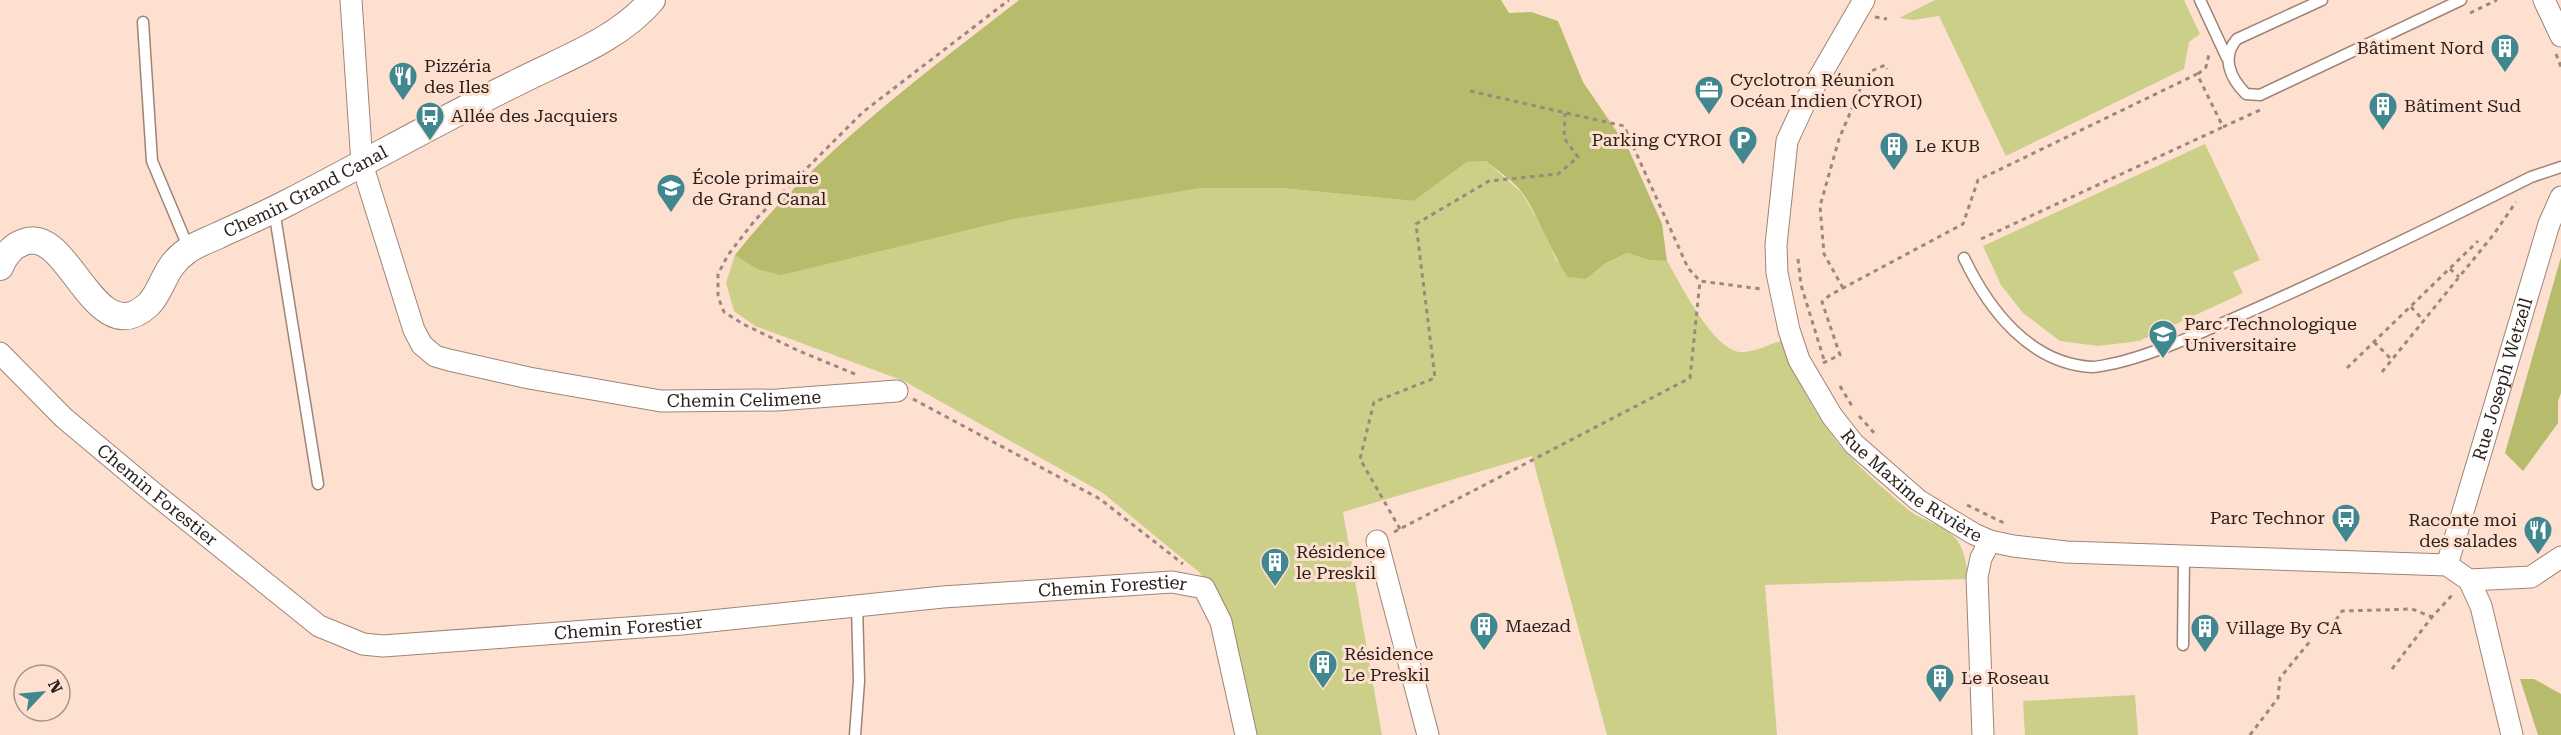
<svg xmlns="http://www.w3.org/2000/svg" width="2561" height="735" font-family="'Roboto Serif',serif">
  <rect width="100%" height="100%" fill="#fee0d1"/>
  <!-- green -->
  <path fill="#cbcf88" d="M1935,0H2184L2200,34L2189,42L2184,69L2006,156L1939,16L1913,20L1899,18Z
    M2205,144L2260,260L2233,272L2243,293L2139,341L2098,346L2060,341L2023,313L2001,285L1983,246Z
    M1486,161L1522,193L1543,229L1556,260L1586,279L1606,263L1627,253L1649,260L1667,261C1681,284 1715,356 1745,352C1757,351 1770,344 1781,341C1795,371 1808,403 1828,430C1849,460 1879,484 1906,508C1921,521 1944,524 1957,540C1965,551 1967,566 1968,579L1765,585L1777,735H1607L1532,456L1343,512L1382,735H1247L1225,619L1200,573L1103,493L904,381L755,326L734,311L726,283L735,255L745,261L1201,188H1281L1414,201L1467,162Z
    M2135,695L2138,735H2025L2023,701Z"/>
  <!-- forest -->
  <path fill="#b7bb6c" d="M1019,0H1501L1509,13L1531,12L1558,21L1583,82L1628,148L1662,224L1667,261L1649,260L1627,253L1606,263L1586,279L1568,277C1550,251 1541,221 1524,195C1515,182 1498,171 1486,161L1467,162L1414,201L1281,188H1201L1013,219L781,275L757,269L735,255C814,155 919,78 1019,0Z
    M2561,257V393L2558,401V423L2523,471L2505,453Z
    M2520,679H2534L2561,694V735H2538Z"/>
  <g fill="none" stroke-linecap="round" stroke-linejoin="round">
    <!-- service casing -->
    <g stroke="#9f8476" stroke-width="13">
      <path id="service" d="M2200,0L2227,58
        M2322,0L2237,39C2221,57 2230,78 2246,94L2260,95L2461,0
        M143,22L152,161L189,249
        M274,210L318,484
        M1964,258C1989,310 2030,364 2093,367C2100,367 2109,364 2116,363C2150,355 2181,341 2214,327C2321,281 2426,230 2531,177L2561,167
        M2183,645L2184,557
        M855,735L859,681L857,605"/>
    </g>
    <!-- minor casing -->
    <g stroke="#9f8476" stroke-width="23">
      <g id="minor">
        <path id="s1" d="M351,0L362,164L414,330L422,345L435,356L449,360L529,378L661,401L777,400L897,391"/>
        <path id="s2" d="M1864,0L1805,102L1787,141L1776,245L1777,273L1789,330L1799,360L1832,416L1854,444L1918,500L1974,534L1990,541L2013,546L2066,552L2447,565L2469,580L2481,606L2512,735"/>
        <path d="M2544,0L2561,36"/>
        <path id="s3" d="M0,353L64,418L150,490L319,626L363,644L383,646L682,624L943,597L1172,582L1204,588L1221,622L1246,735"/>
        <path d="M1377,541L1428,735"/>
        <path id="s4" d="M2447,565L2549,224L2561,197"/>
        <path d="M2469,580L2531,577L2561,557"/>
        <path d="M1983,735L1977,577L1981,558L1990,541"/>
      </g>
    </g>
    <!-- tertiary casing -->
    <g stroke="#9f8476" stroke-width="28">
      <g id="tertiary">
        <path id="s5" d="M0,267C5,255 12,246 24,242C69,224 94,354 148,305C163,291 163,267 187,251C196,244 209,240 219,235C243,224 266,214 289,202C365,163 440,120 518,82C563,59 618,40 652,0"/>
      </g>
    </g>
    <!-- path -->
    <path stroke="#9d887d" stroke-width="3" stroke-dasharray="4.5 4.5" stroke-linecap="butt" d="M2470,13L2497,0
      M1875,17L1887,19
      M2556,54L2561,67
      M2198,74L2206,67L2209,54
      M1470,91L1624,126L1688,268L1700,281L1761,289
      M1981,239L2223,127
      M1798,259L1801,285L1825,363
      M2450,269L2459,277
      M1843,288L1824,254L1820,206L1839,139L1867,73L1885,65L1887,69
      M2411,307L2424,321
      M2374,342L2392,360
      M1823,363L1840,355L1822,302L1830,295L1963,224L1978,180L2197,74L2223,127L2260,110
      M2347,368L2478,241
      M2382,372L2494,234L2516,202
      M855,374L799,351L743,324L724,312L718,297V274L728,255L755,220L863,112L1009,0
      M1840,386L1852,406
      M913,399L1100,499L1183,564
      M1859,416L1877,436
      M1967,505L2004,523
      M1400,529L1360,459L1374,402L1435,378L1416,224L1489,181L1558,174L1578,157L1564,138L1565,113
      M1394,532L1690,378L1700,281
      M2336,620L2342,611L2412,609L2432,617
      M2392,669L2432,617L2454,593
      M2250,735L2278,698L2280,678L2311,640"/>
    <!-- service -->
    <use href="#service" stroke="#fff" stroke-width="10"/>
    <!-- minor -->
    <use href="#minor" stroke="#fff" stroke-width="21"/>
    <!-- tertiary -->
    <use href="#tertiary" stroke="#fff" stroke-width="26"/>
  </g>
  <!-- icons -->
  <defs>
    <g id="building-pin" transform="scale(1.5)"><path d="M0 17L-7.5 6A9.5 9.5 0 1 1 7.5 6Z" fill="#40878f" stroke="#fee0d1"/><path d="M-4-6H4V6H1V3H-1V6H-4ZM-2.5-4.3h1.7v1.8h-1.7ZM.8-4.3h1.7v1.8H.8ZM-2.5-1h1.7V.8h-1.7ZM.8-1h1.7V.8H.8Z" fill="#fff"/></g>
    <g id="restaurant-pin" transform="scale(1.5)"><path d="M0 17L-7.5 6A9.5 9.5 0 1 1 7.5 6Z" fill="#40878f" stroke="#fee0d1"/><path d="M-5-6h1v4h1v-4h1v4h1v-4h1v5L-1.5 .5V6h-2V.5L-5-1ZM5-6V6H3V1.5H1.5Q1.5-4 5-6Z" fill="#fff"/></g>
    <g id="office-pin" transform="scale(1.5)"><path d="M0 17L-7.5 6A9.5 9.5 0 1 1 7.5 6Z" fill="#40878f" stroke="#fee0d1"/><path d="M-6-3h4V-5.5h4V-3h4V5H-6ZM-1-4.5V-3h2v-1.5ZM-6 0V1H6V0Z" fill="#fff"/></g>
    <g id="bus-pin" transform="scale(1.5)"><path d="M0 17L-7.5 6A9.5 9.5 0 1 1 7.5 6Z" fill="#40878f" stroke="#fee0d1"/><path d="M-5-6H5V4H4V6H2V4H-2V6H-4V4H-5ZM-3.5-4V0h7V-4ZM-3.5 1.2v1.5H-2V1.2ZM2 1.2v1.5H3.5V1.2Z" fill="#fff"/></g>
    <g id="parking-pin" transform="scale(1.5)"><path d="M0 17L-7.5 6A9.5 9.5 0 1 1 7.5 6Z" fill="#40878f" stroke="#fee0d1"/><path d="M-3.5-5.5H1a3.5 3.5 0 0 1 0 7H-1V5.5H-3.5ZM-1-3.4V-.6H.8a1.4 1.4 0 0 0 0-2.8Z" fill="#fff"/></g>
    <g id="school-pin" transform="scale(1.5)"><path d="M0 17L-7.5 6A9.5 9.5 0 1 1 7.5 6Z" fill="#40878f" stroke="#fee0d1"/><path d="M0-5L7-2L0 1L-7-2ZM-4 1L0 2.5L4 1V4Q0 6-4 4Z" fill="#fff"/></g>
    <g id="university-pin" transform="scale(1.5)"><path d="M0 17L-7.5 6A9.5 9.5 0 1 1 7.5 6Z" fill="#40878f" stroke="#fee0d1"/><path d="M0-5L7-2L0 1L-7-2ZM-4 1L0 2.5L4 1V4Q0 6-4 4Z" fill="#fff"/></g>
  </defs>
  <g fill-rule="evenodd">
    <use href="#building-pin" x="2505" y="48"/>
    <use href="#restaurant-pin" x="403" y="76"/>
    <use href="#office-pin" x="1709" y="90"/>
    <use href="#building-pin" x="2383" y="106"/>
    <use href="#bus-pin" x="430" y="116"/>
    <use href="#parking-pin" x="1743" y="140"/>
    <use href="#building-pin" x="1894" y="146"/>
    <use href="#school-pin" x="671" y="188"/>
    <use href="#university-pin" x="2163" y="334"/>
    <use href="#bus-pin" x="2346" y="518"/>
    <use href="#restaurant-pin" x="2538" y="530"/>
    <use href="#building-pin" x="1275" y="562"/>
    <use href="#building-pin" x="1484" y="626"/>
    <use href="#building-pin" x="2205" y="628"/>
    <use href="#building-pin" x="1323" y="664"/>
    <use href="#building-pin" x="1940" y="678"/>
  </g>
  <g text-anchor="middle" stroke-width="6" stroke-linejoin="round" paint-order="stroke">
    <!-- poi labels -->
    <g font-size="18" fill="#2a1f1a" stroke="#fee0d1" text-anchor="start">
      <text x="2484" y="54" text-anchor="end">Bâtiment Nord</text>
      <text x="424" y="72">Pizzéria<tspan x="424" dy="21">des Iles</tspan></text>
      <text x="1730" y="86">Cyclotron Réunion<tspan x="1730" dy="21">Océan Indien (CYROI)</tspan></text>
      <text x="2404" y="112">Bâtiment Sud</text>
      <text x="451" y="122">Allée des Jacquiers</text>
      <text x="1722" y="146" text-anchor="end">Parking CYROI</text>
      <text x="1915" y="152">Le KUB</text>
      <text x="692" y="184">École primaire<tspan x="692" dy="21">de Grand Canal</tspan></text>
      <text x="2184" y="330">Parc Technologique<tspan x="2184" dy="21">Universitaire</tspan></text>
      <text x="2325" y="524" text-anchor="end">Parc Technor</text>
      <text x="2517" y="526" text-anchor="end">Raconte moi<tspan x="2517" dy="21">des salades</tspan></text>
      <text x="1296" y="558">Résidence<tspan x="1296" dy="21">le Preskil</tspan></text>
      <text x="1505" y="632">Maezad</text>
      <text x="2226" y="634">Village By CA</text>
      <text x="1344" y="660">Résidence<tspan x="1344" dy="21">Le Preskil</tspan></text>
      <text x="1961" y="684">Le Roseau</text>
    </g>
    <!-- street labels -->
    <g font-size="18" fill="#2a1f1a" stroke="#fee0d1">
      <text dy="6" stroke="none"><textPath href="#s5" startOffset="394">Chemin Grand Canal</textPath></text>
      <text dy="6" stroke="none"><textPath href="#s4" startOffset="194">Rue Joseph Wetzell</textPath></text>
      <text dy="6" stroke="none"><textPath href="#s1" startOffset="686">Chemin Celimene</textPath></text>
      <text dy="6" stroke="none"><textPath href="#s2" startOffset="555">Rue Maxime Rivière</textPath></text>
      <text dy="6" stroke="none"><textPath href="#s3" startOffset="212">Chemin Forestier</textPath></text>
      <text dy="6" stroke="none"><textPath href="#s3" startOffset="1220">Chemin Forestier</textPath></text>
      <text dy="6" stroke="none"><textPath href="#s3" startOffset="734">Chemin Forestier</textPath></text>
    </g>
  </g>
  <!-- north arrow -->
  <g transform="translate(42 693) rotate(64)"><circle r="28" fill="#fee0d1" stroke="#a99388" stroke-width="1.5"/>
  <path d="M0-4.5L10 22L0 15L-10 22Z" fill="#40878f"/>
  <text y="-9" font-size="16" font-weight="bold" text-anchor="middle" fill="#2a1f1a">N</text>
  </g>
</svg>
